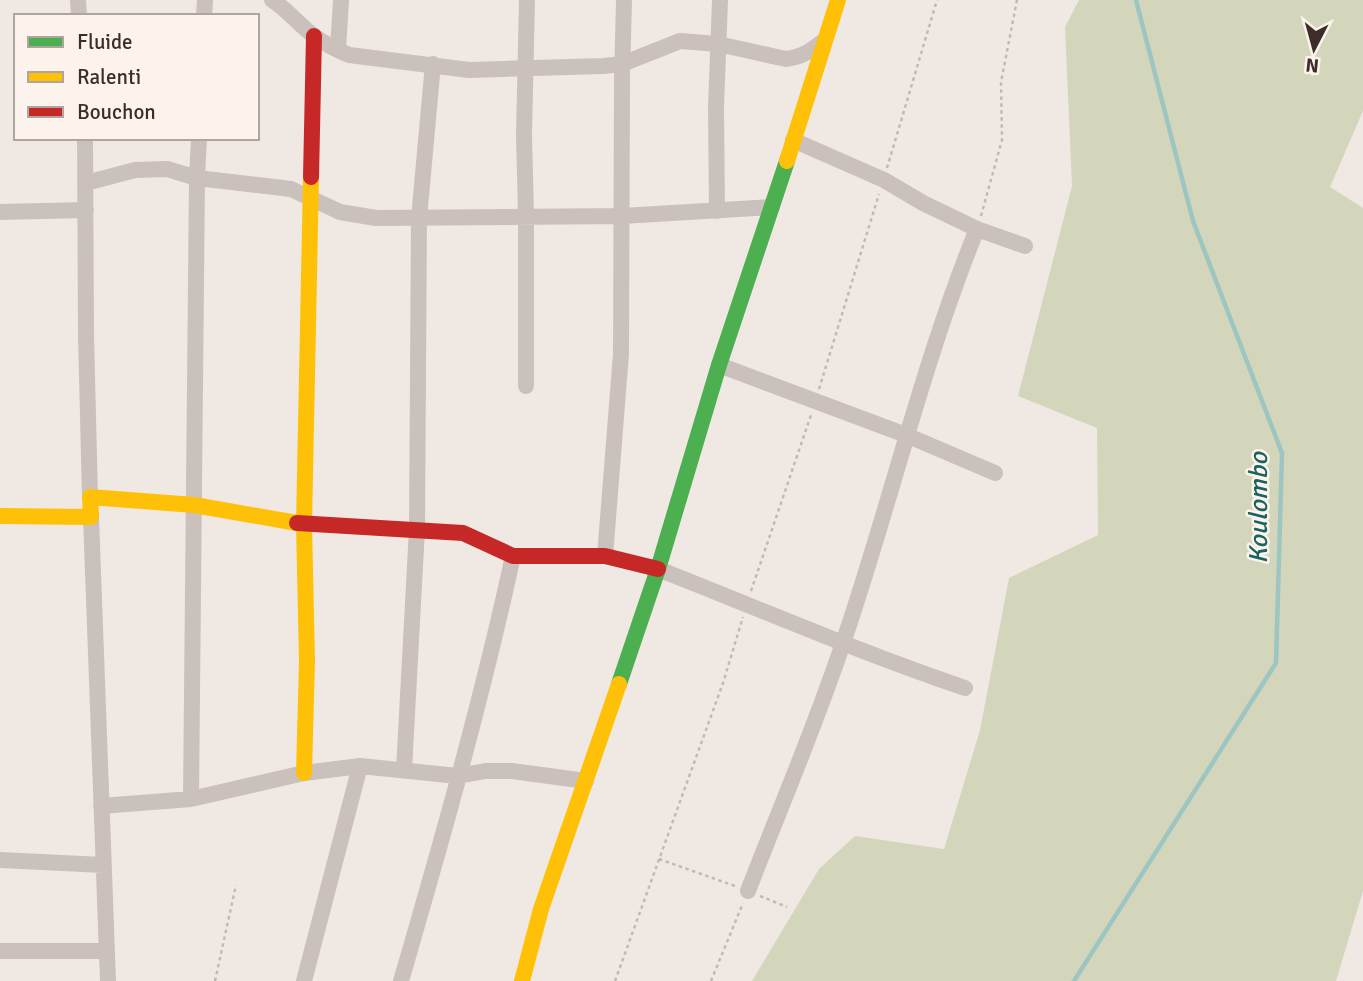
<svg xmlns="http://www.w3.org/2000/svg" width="1363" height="981" font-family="Signika,sans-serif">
  <rect width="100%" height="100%" fill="#f0e9e3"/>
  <!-- green -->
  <path fill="#d4d6bc" d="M1079,0H1363V111L1330,187L1363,208V891L1336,981H752L819,869L855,836L944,849L980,730L1009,578L1098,535L1097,428L1018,396L1072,186L1065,27Z"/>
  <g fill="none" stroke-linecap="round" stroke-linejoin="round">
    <!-- stream -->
    <path stroke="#9dc5c1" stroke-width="4.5" d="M1074,981L1276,663L1282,453L1193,221L1136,0"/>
    <!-- path -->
    <path stroke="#c3b9b4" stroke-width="2.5" stroke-dasharray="3.5 3.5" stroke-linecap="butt" d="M887,168L937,0
      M981,216L1002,140L1001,82L1017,0
      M819,389L879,194
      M751,591L811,415
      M659,859L735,886
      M760,896L787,907
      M215,981L236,885
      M615,981L723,683L743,617
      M711,981L743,903"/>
    <!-- street -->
    <path stroke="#cac1bc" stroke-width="16" d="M78,0L79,16
      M272,0C288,10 299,25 314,36C325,44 337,50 349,55L469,70L603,66L622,64L680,41L718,44L786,59C803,57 812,50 825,40
      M204,16L205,0
      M338,50L341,0
      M85,138L86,336L90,497
      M793,140L884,180L923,203L977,229L1025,246
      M86,183L135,170L167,169L197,178L291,189L340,212L376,218L622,216L772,207
      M717,211L716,108L720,0
      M0,212L86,210
      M719,365L906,435L995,473
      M526,386V216L524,134L527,0
      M91,517L108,981
      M605,556L621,354L622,79L624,0
      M658,569C760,609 861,653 965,688
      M404,770L417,529L419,218L433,64
      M191,799L197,178L199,138
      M101,806L191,799L304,773L360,766L458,776L485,771H512L586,781
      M0,860L103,865
      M748,891C780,808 815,727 843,643C890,506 922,364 977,229
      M0,951H106
      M304,981L360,766
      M401,981C442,840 482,699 513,556"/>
    <!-- fast -->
    <path stroke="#4caf50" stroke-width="16" d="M619,684L658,569L719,365L787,161"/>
    <!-- slow -->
    <path stroke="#ffc107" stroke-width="16" d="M787,161L838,0
      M0,516L91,517L90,497L194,505L297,523
      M304,773L307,661L304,524L311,177
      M522,981L541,909L619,684"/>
    <!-- jam -->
    <path stroke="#c62828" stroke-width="16" d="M311,177L314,36
      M297,523L463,533L513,556H605L658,569"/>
  </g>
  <g text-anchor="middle" stroke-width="5" stroke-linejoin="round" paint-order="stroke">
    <!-- water labels -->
    <g font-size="26" font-style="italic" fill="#196360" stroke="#fcf3ec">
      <text transform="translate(1258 508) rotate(-90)" y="9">Koulombo</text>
    </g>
  </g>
  <!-- legend -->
  <rect x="14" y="14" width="245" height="126" fill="#fcf3ec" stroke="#afa49e" stroke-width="2"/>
  <rect x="28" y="37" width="35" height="10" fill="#4caf50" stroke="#afa49e" stroke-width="2"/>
  <text x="77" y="49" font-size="21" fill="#3c2d29">Fluide</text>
  <rect x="28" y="72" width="35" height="10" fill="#ffc107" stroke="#afa49e" stroke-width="2"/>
  <text x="77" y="84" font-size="21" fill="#3c2d29">Ralenti</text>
  <rect x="28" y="107" width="35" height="10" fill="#c62828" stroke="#afa49e" stroke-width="2"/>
  <text x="77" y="119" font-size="21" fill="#3c2d29">Bouchon</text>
  <!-- north arrow -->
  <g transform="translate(1314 49) rotate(186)" stroke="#fcf3ec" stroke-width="5" paint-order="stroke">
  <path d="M0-5L12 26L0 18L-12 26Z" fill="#3c2d29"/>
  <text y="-10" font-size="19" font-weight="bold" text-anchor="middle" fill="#3c2d29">N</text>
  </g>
</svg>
